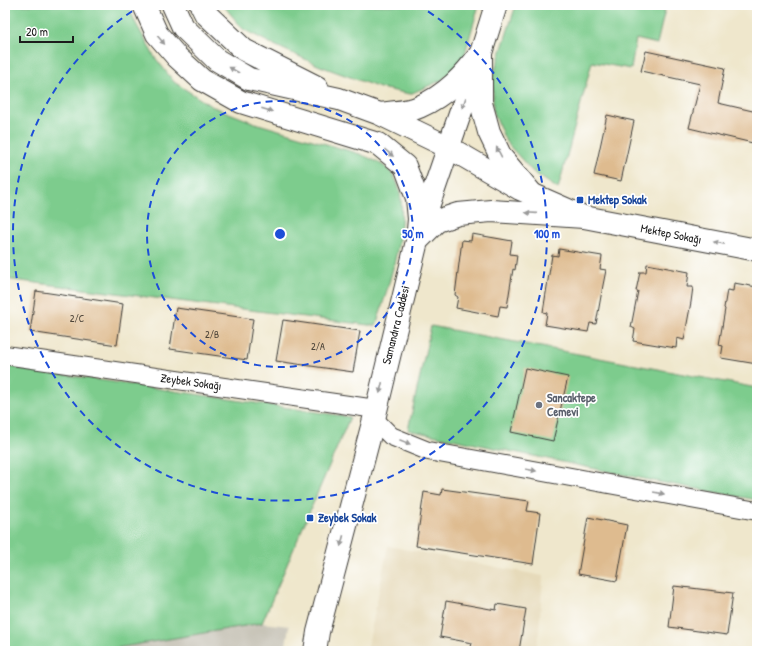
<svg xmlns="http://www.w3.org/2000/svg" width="762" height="656" font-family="'Patrick Hand',sans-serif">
  <rect width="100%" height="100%" fill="#fff"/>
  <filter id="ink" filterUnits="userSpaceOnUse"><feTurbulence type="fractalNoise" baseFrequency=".025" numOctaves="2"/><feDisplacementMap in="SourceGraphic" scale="8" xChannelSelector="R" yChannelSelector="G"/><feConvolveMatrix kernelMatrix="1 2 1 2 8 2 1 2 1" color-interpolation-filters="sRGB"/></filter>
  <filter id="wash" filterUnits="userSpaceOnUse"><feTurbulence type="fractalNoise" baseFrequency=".012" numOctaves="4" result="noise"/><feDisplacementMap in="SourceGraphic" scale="16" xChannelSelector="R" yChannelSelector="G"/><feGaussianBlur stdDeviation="0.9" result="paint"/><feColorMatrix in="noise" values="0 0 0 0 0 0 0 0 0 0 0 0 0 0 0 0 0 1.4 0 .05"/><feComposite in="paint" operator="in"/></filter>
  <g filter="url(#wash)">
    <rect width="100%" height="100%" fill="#efe7cc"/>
    <!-- built -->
    <path fill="#e6daba" d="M388,546L543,576L539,632L536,651H367Z"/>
    <!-- industrial -->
    <path fill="#c8c4b8" d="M262,623L289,626L285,651H99Z"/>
    <!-- green -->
    <path fill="#7dcc8d" stroke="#4c7454" d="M5,5H128L135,22L154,56L174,82L211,106L255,123L360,154C371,159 385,164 393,175C416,209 387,289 376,326L5,279Z
      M223,5H479L463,60L442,80L410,94L380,88L320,66L272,44L243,29Z
      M516,5H666L657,44L636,39L631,69L592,62L558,189L532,171L506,142L493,111V76Z
      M431,326L757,388V500L654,481L408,430Z
      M5,366L350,417L262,623L99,651H5Z"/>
    <g id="blocks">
      <!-- building -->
      <path fill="#debb8f" d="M646,51L725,68L718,103L757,112V144L689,128L700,84L641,71Z
        M607,115L634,121L621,181L594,175Z
        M472,234L512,241L510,254L517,255L515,270L513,269L507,307L500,306L498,316L456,308L458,297L455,295L462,240L471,241Z
        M559,249L602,256L600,269L606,270L603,285L596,324L590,323L588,332L545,325L547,313L543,312L552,255L558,256Z
        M647,264L689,272L687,287H693L691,302L684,340L677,338L676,348L633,341L635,329L631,327L638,291H636L640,272H646Z
        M734,283L757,287V364L721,358L723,346L719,345L725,309L724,308L727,290L733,291Z
        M36,291L123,304L117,345L30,332Z
        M176,308L253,319L247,360L170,349Z
        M283,320L360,331L353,372L276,361Z
        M525,368L568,377L553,441L511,432Z
        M442,489L529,501L527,511L540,513L533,564L416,546L424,492L441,495Z
        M588,517L627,525L617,581L578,574Z
        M674,586L733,593L727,635L669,627Z
        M446,601L496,610L497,604L526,609L519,651H470L472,643L440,637Z"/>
    </g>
  </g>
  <g filter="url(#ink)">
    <use href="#blocks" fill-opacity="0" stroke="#3c3a36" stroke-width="1"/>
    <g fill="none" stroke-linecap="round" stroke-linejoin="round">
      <!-- minor casing -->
      <g stroke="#3c3a36" stroke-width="20">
        <path id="minor" d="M5,355L376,409
          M374,419L391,436L428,451L757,511"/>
      </g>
      <!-- tertiary casing -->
      <g stroke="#3c3a36" stroke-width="24">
        <path id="tertiary" d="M419,233L481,53L496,5"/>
      </g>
      <!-- secondary casing -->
      <g stroke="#3c3a36" stroke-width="24">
        <path id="secondary" d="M481,53V103L489,132L501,157L532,194
          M315,651L318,632L374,419L417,241L437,221L458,214L491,211L584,217L757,250"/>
      </g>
      <!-- trunk casing -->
      <g stroke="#3c3a36" stroke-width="24">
        <path id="trunk" d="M144,5L157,34L177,57L202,80L241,102L378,144L405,166L417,198L419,219L417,241
          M173,5L183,27L217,60L249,79L339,99L380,114L448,147L520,189L584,217
          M201,5L205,13L244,50L317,87
          M380,114C391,112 409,112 419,107C446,95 464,76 481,53"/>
      </g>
      <!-- minor -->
      <use href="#minor" stroke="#fff" stroke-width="18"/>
      <!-- tertiary -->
      <use href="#tertiary" stroke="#fff" stroke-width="22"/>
      <!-- secondary -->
      <use href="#secondary" stroke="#fff" stroke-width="22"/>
      <!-- trunk -->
      <use href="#trunk" stroke="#fff" stroke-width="22"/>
    </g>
    <!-- one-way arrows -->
    <defs><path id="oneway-solid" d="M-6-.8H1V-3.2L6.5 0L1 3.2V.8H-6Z"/></defs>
    <g fill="#999">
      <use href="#oneway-solid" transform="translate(161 40) rotate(49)"/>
      <use href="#oneway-solid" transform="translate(234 70) rotate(-150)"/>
      <use href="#oneway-solid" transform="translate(464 103) rotate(109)"/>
      <use href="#oneway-solid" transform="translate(267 110) rotate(18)"/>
      <use href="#oneway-solid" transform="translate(499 152) rotate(-118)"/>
      <use href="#oneway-solid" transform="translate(389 153) rotate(39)"/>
      <use href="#oneway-solid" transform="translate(531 213) rotate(-176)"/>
      <use href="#oneway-solid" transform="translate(719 243) rotate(-169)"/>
      <use href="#oneway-solid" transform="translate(381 388) rotate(103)"/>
      <use href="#oneway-solid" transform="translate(405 442) rotate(22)"/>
      <use href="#oneway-solid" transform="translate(531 470) rotate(10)"/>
      <use href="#oneway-solid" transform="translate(659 493) rotate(10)"/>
      <use href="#oneway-solid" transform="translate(342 541) rotate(105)"/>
    </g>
  </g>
  <!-- distance rings -->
  <g fill="none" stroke="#1d4ed8" stroke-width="2" stroke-dasharray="7 5">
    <circle cx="280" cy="234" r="133"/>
    <path d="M418 5A267 267 0 1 1 142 5"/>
  </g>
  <!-- markers -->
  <g fill="#1a4fb4" stroke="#fff" stroke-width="1.5">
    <rect x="576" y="196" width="8" height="8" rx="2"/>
    <rect x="306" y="514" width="8" height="8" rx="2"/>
  </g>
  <circle fill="#6b7280" stroke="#fff" stroke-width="1.5" cx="539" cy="405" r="4"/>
  <g text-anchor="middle" stroke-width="3.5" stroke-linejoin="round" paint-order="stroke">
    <!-- number labels -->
    <g font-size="10" fill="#4c4439">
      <text x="77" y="322">2/C</text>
      <text x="212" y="338">2/B</text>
      <text x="318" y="350">2/A</text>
    </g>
    <!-- transit labels -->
    <g font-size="12" font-weight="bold" fill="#164399" stroke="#fff" text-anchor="start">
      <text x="588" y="204">Mektep Sokak</text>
      <text x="318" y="522">Zeybek Sokak</text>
    </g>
    <!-- street labels -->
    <g font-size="12" fill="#1c1c1c" stroke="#fff">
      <text transform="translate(671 234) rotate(11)" y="4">Mektep Sokağı</text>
      <text transform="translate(396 325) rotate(-76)" y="4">Samandıra Caddesi</text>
      <text transform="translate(191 382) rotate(8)" y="4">Zeybek Sokağı</text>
    </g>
    <!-- worship labels -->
    <g font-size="12" font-weight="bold" fill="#5b616d" stroke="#fff" text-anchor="start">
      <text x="547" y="402">Sancaktepe<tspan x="547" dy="14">Cemevi</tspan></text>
    </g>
  </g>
  <circle cx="280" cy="234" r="6" fill="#1d4ed8" stroke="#fff" stroke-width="2"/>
  <g font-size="12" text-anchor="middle" font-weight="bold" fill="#1d4ed8" stroke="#fff" stroke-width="3.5" stroke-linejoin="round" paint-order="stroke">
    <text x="413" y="238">50 m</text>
    <text x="547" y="238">100 m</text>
  </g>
  <!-- margin -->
  <rect width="762" height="656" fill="none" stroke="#fff" stroke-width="20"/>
  <!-- scale -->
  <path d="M20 36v6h53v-6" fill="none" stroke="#1c1c1c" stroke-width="2"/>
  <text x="26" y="36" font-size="12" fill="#1c1c1c" stroke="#ffffff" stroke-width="3" paint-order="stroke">20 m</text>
</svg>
